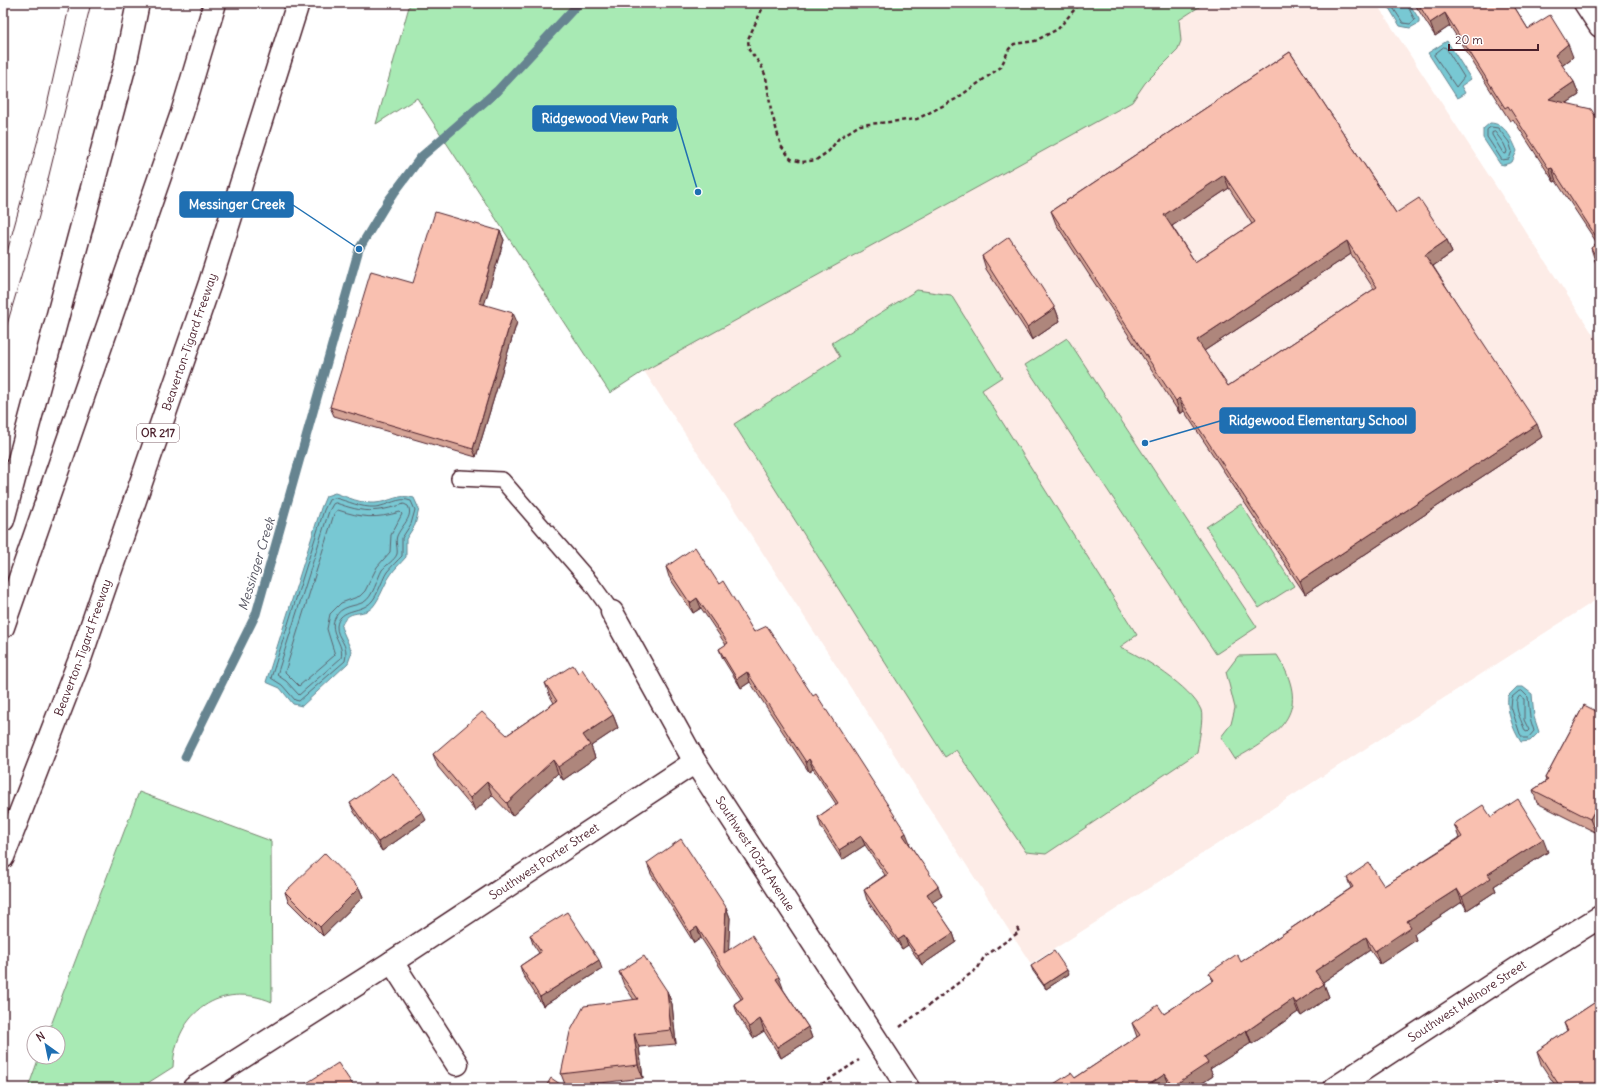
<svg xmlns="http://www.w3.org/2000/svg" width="1603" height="1091" font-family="Delius,sans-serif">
  <rect width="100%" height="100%" fill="#fff"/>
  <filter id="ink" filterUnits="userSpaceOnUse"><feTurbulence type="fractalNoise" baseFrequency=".025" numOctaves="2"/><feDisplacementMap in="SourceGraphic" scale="8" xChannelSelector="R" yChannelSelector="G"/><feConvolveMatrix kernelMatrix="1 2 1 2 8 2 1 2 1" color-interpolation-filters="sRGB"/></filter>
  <g filter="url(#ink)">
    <!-- built -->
    <path fill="#fdece7" d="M1205,3H1376L1600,345V606L1596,600L1031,964L644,371Z"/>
    <!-- green -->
    <path fill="#a8eab4" stroke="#798470" d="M410,3H1205L1179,20L1181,41L1177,51L1145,83L1132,102L644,371L610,393L417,98L376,124Z
      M917,290L951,295L1002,377L982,390L1137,635L1120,647C1142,656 1192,688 1201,710C1204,718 1198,744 1197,753L1046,854L1026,852L956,750L945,757L734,424L840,357L832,343Z
      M1067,338L1257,627L1216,654L1025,365Z
      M1241,504L1294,586L1259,608L1206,527Z
      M1277,655C1312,711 1283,732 1235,759L1221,737L1231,724L1235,708L1226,672L1238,656Z
      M139,792L271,841L272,1002C221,980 175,1013 173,1067L140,1088H28L39,1057H58V1033H48Z"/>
    <!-- water -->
    <path fill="#78c8d3" stroke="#668490" d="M1386,3H1409L1419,19V23L1410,28L1400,26Z
      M1447,41L1471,79L1461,86L1465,93L1457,98L1428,53Z
      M1490,123C1505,123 1512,139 1517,151L1512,162L1504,165L1500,164L1483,138V129Z
      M335,493C347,497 362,504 375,503C391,502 398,493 414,498L419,509L415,525L406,539V557C401,563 394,569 390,576C384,584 378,605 369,610C357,616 348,609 341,627L352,652L348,663L302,706L293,704L280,688L266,682L321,508L326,496Z
      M1517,687H1523L1532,694L1534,717L1539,732L1530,741L1521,742C1513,730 1506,710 1508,696Z"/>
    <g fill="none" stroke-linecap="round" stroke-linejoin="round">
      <!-- shore -->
      <path stroke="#5c636e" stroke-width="1" d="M1390,3L1403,23L1410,24L1415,20L1406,3
        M1444,47L1446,48L1464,77L1456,87L1434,55Z
        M1491,127L1498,128L1509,142L1512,151L1509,159L1502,160L1487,137V130Z
        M1495,132L1504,144L1507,151L1506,154L1503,153L1492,135V133Z
        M335,498C348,501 361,508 375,507C388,506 399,496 411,501L415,510L411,524L402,538V556C397,561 392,566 387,572C381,581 377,601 366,606C356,612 339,610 337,626C336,639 350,643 345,661L299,701L295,700L282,685L271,678L324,510L329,500Z
        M336,503C364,513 375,513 404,504L408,506C414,517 401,526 397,536C395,541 398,549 397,554C395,560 386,565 382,570C377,579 373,597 364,602C354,607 341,605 335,618C328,633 345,644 341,658L299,695L286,681L277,675L329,511L333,504Z
        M338,510C362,518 376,519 400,512L402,514L391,535L390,552L377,567L365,591L360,596L341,603L330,614L327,629L335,655L299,686L285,672L334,514Z
        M1522,691L1528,697L1530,718L1534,731L1528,738H1523L1520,734L1511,707L1512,697L1518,692Z
        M1520,696L1524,699V720L1529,730L1527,732L1525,731C1522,721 1515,711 1517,700Z"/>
      <!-- stream -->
      <path stroke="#668490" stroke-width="9" d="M185,757L256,614L359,249L388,201L421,157L497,91L579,3"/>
      <!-- service casing -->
      <g stroke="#4a1f2b" stroke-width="18">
        <path id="service" d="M459,478L502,480L591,583L612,612"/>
      </g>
      <!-- minor casing -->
      <g stroke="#4a1f2b" stroke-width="25">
        <g id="minor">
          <path d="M1585,3L1600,26"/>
          <path id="s1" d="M612,612L695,762L908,1088"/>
          <path d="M392,962L457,1064"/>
          <path id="s2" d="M194,1088L392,962L695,762"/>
          <path id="s3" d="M1335,1088L1521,966L1600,917"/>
        </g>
      </g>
      <!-- motorway casing -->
      <g stroke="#4a1f2b" stroke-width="25">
        <g id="motorway">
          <path d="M3,520L126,61L138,3"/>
          <path d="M3,627L182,113L215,3"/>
          <path id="s4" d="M3,857L80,659L210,283L298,3"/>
        </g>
      </g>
      <!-- path -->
      <path stroke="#4a1f2b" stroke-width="2.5" stroke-dasharray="4 3" stroke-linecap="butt" d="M765,3L748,39L749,50L761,65L766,77L771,110L781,146L791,159L802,162L816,160L829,151L839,138L860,125L917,119L956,99L1001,67L1009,49L1014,44L1035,41L1058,29L1080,3
        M900,1027L978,968L984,957L1019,932L1016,925
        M816,1088L859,1060"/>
      <!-- service -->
      <use href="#service" stroke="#fff" stroke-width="15"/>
      <!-- minor -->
      <use href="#minor" stroke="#fff" stroke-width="22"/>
      <!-- motorway -->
      <use href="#motorway" stroke="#fff" stroke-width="22"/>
      <!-- tram -->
      <path stroke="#4a1f2b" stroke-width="1" d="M3,267L45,114L70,3
        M3,338L39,216L91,3"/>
    </g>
    <!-- wall -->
    <path fill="#d6a597" stroke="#4a1f2b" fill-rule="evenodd" d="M1414,3H1512L1528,29L1573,57L1562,66L1574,82L1579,95L1567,103L1600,123V268L1595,261L1591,248L1597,243L1556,181L1554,182L1513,119L1510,121L1450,26L1435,36Z
      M1290,52L1396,213L1447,240L1452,253L1433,266L1542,437L1305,594L1184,411L1180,414L1056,224L1051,211ZM1229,188L1252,224L1195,262L1172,226ZM1351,254L1374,289L1228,386L1204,351Z
      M500,231L504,240L484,304L517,322L476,457L334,416L330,407L413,283Z
      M982,256L1055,308L1060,321L1032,340L986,269Z
      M666,567L719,584L754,632L910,843H909L942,896L932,902L953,933L956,942L922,965L908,945L902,949L867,900L864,890L885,875L865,845L842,860L821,827L818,817L836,804L813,769L809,772L750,682L741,688L723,659L719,649L726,645L701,608L693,613L669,577Z
      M578,673L613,715L618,728L591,746L595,758L563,780L558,773L512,816L492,795L475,811L438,767L433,754L507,735L554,703L550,696L545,683Z
      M1584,705L1595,832L1537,803L1533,790L1546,781L1545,778Z
      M350,803L426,820L382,851L354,812Z
      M1491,817L1548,852L1494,886L1496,891L1467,910L1462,902L1414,934L1416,940L1380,964L1370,950L1323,982L1329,997L1301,1016L1298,1012L1252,1044L1251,1043L1210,1069L1213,1076L1195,1088H1171L1170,1087L1168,1088H1050L1049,1087L1075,1078L1137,1037L1132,1023L1164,1014L1213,981L1209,973L1241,962L1351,888L1347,878L1384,886L1459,838L1454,824Z
      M647,863L726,907L730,918L728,950L783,988V989L808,1027L812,1038L781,1058L764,1031L753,1038L738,1015L734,1004L741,999L701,938L694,943L651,874Z
      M359,888L363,897L323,936L288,901L285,892Z
      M530,935L602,969L543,1006L523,975L520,966L539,953L533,944Z
      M1031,966L1069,974L1046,989L1033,971Z
      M619,972L667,991L672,1004L676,1044L639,1047L643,1078L566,1087L561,1074L634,1000L624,985Z
      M1600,999V1088H1557L1541,1064L1537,1051L1567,1031L1564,1023Z"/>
    <!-- shaded-wall -->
    <path fill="#ae867b" stroke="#4a1f2b" d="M1445,13L1450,26L1435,36L1430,23Z
      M1568,44L1573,57L1559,68L1555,55Z
      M1574,82L1579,95L1553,112L1549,99Z
      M1552,168L1556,181L1554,182L1549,169Z
      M1224,175L1229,188L1169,228L1164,215Z
      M500,231L504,240L482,312L479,303Z
      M1447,240L1452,253L1430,268L1425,255Z
      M1347,241L1351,254L1201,353L1197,340Z
      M1055,308L1060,321L1032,340L1027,327Z
      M513,313L517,322L476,457L473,449Z
      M1179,398L1184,411L1180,414L1176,401Z
      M1537,424L1542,437L1305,594L1300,581Z
      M697,598L701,608L693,613L690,603Z
      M747,672L750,682L741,688L737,679Z
      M613,715L618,728L591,746L595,758L563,780L558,767L583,735Z
      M809,759L813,769L809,772L806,762Z
      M553,760L558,773L512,816L507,803Z
      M487,782L492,795L475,811L470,798Z
      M1600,800V822L1595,832L1590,819Z
      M422,812L426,820L382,851L378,842Z
      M906,833L910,843L906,845L903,835Z
      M861,836L865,845L842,860L839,850Z
      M1543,839L1548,852L1494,886L1496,891L1467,910L1462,897L1488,874Z
      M938,886L942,896L930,904L927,894Z
      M359,888L363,897L323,936L320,927Z
      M1457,889L1462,902L1414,934L1416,940L1380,964L1375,951L1407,921Z
      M726,907L730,918L728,964L724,953Z
      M697,927L701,938L694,943L690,932Z
      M953,933L956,942L922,965L918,956Z
      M904,936L908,945L902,949L898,940Z
      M1366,937L1370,950L1320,984L1315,971Z
      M599,960L602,969L543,1006L540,997Z
      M1067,970L1069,974L1046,989L1044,985Z
      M779,977L783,988L780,990L776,979Z
      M1324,984L1329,997L1301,1016L1296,1003Z
      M667,991L672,1004L676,1044L671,1030Z
      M1293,999L1298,1012L1252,1044L1247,1031Z
      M760,1019L764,1031L753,1038L749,1027Z
      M808,1027L812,1038L781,1058L777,1047Z
      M1246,1030L1251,1043L1210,1069L1213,1076L1195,1088H1174L1173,1086L1204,1057Z
      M634,1034L639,1047L643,1078L638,1065Z
      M1165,1074L1170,1087L1168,1088H1144Z
      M1600,1080V1088H1589Z"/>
    <!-- building -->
    <path fill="#f9c0b0" stroke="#4a1f2b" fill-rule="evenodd" d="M1418,3H1512L1528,29L1550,15L1568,44L1555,55L1574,82L1549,99L1591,109L1600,123V263L1591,248L1599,241L1552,168L1549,169L1508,106L1505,108L1445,13L1430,23Z
      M1290,52L1396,213L1419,198L1447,240L1425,255L1537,424L1300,581L1179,398L1176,401L1051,211ZM1224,175L1255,222L1195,262L1164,215ZM1347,241L1377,287L1228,386L1197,340Z
      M435,212L500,231L479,303L513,313L473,449L330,407L371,271L413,283Z
      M1009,237L1055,308L1027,327L982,256Z
      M695,547L719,584L723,581L754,632L767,626L813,696L816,694L906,833L903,835L938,886L927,894L953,933L918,956L904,936L898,940L864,890L888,874L861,836L839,850L818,817L838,803L809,759L806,762L747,672L737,679L719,649L728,643L697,598L690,603L666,567Z
      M573,665L578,673L582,669L613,715L583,735L590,745L558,767L553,760L507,803L487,782L470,798L433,754L482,712L507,735L557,701L545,683Z
      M1584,705L1600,713V800L1590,819L1533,790L1548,780L1545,778Z
      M393,773L422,812L378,842L350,803Z
      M1518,799L1543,839L1488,874L1491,878L1462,897L1457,889L1407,921L1411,927L1375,951L1366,937L1315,971L1324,984L1296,1003L1293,999L1247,1031L1246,1030L1204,1057L1208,1063L1173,1086L1165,1074L1144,1088H1050L1049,1087L1071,1073L1075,1078L1140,1035L1132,1023L1158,1005L1164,1014L1214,980L1209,973L1237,954L1241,962L1353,887L1347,878L1369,863L1384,886L1462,837L1454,824L1483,805L1491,817Z
      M681,839L726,907L724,953L752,935L779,977L776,979L808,1027L777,1047L760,1019L749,1027L734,1004L743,998L697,927L690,932L647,863Z
      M325,853L359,888L320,927L285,892Z
      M567,912L599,960L540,997L520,966L541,952L530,935Z
      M1054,951L1067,970L1044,985L1031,966Z
      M644,956L667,991L671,1030L634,1034L638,1065L561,1074L570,1032L584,1006L638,999L619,972Z
      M1600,999V1080L1589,1088H1561L1537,1051L1568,1030L1564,1023Z
      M338,1063L355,1088H299Z
      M551,1078L566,1088H545Z
      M1496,1084L1499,1088H1490Z"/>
  </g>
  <g text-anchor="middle" stroke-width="3" stroke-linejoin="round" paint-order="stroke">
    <!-- shield labels -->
    <rect fill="#fff" stroke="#80626b" stroke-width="1" x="137" y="424" width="42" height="18" rx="3"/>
    <g font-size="11" font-weight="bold" fill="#4a1f2b">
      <text x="158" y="437">OR 217</text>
    </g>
    <!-- street labels -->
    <g font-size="12" fill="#4a1f2b" stroke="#fff">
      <text dy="4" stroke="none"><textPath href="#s4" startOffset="548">Beaverton-Tigard Freeway</textPath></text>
      <text dy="4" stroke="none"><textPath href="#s4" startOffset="224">Beaverton-Tigard Freeway</textPath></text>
      <text dy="4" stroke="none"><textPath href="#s1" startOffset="281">Southwest 103rd Avenue</textPath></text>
      <text dy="4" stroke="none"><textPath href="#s2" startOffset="417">Southwest Porter Street</textPath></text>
      <text dy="4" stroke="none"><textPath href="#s3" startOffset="158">Southwest Melnore Street</textPath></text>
    </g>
    <!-- water labels -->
    <g font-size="13" font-style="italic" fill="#5a5a66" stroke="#fff">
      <text transform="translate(256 564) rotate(-73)" y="5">Messinger Creek</text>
    </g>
  </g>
  <!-- callouts -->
  <path fill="none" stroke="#1f6fb2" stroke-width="1.5" d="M698 192L676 118M359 249L293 205M1145 443L1220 421"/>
  <g fill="#1f6fb2" stroke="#fff" stroke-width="1.5">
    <circle cx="698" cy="192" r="4"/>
    <circle cx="359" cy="249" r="4"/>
    <circle cx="1145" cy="443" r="4"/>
  </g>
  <g fill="#1f6fb2" stroke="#1f6fb2" stroke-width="1.5">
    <rect x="533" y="106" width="143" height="25" rx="4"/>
    <rect x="180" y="192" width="113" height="25" rx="4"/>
    <rect x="1220" y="408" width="195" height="25" rx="4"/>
  </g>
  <g font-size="13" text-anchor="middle" font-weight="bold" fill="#fff">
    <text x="605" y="123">Ridgewood View Park</text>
    <text x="237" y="209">Messinger Creek</text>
    <text x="1318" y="425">Ridgewood Elementary School</text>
  </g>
  <!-- margin -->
  <rect width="1603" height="1091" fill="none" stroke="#fff" stroke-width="16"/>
  <rect x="8" y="8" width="1587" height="1075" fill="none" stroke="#4a1f2b" stroke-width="1.5" filter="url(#ink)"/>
  <!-- north arrow -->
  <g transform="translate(46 1045) rotate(327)"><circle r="19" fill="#ffffff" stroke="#b7a5aa"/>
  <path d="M0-3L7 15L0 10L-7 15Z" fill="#1f6fb2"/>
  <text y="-6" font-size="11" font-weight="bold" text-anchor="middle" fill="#4a1f2b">N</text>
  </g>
  <!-- scale -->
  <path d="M1449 44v6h89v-6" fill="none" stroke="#4a1f2b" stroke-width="2"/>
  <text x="1455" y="44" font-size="12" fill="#4a1f2b" stroke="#ffffff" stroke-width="3" paint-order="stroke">20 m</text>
</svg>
